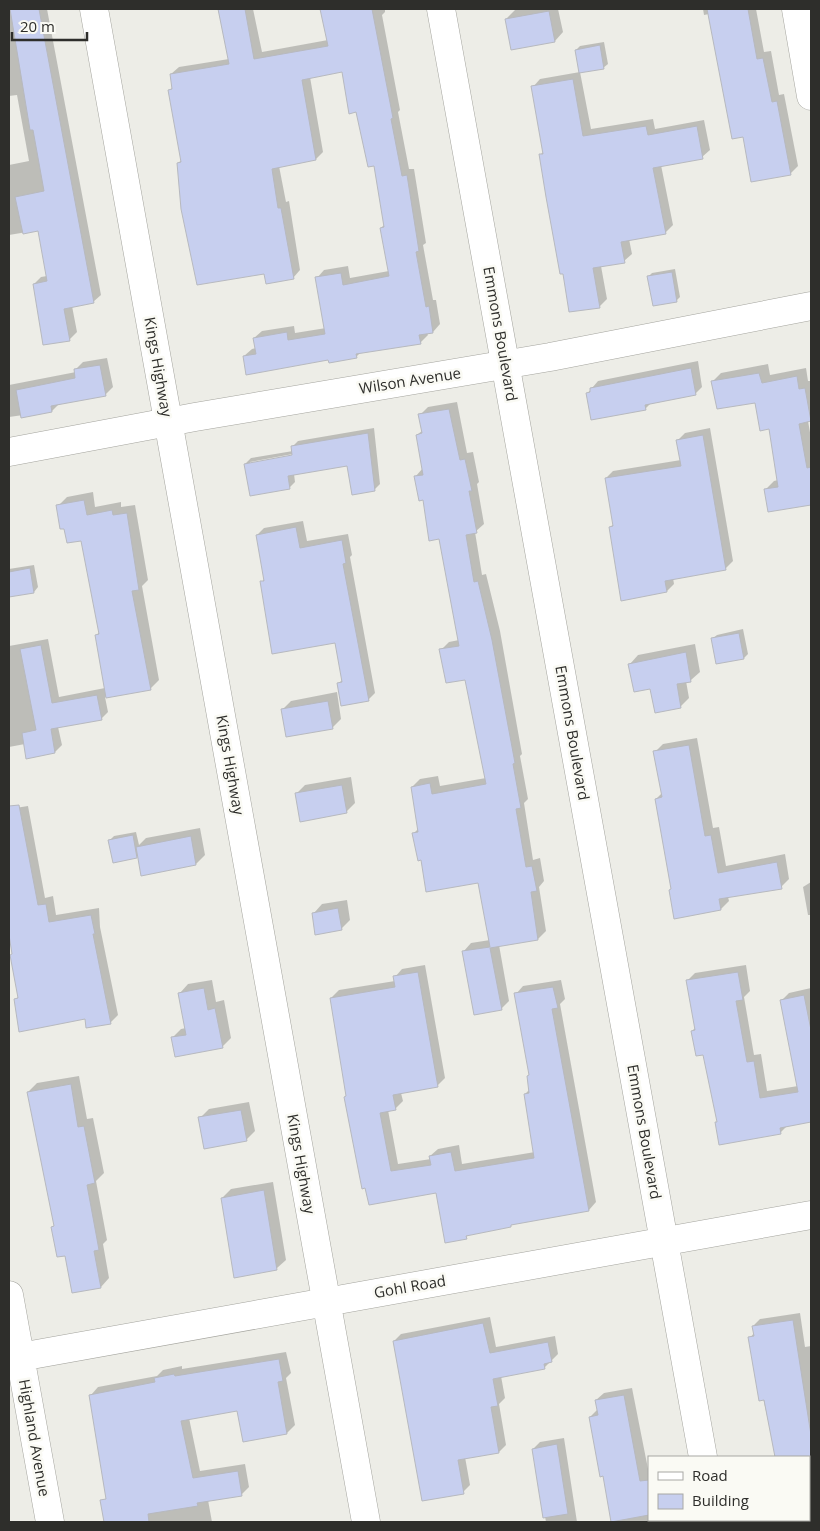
<svg xmlns="http://www.w3.org/2000/svg" width="820" height="1531" font-family="'Open Sans',sans-serif">
  <rect width="100%" height="100%" fill="#edede7"/>
  <!-- shadow -->
  <path fill="#0003" fill-rule="evenodd" d="M9,9H47L101,295L93,302L72,306L77,332L69,340L34,284L41,277L47,276L39,230L9,235V165L29,161L17,95L9,96Z
    M218,9H253L262,52L328,40L322,9H385V12L382,15L400,110L398,112L409,169H414L426,243L423,245L433,300H436L440,324L433,332L427,333L428,335L420,343L361,352L356,357L329,359L244,356L252,349L256,348L254,338L262,331L294,326L295,333L326,328L317,278L324,270L348,266L350,278L389,271L381,228L385,224L375,165L343,71L310,77L323,152L316,159L279,166L286,202L289,201L300,270L293,278L265,273L178,163L182,160L170,90L173,87L171,74L179,67L229,59Z
    M516,9H558L563,32L555,41L506,19Z
    M703,9H756L764,52L771,51L779,95L784,94L798,166L790,174L744,135L709,14L704,15Z
    M604,42L608,64L603,68L580,72L591,129L653,119L655,129L704,120L710,150L702,157L661,165L673,225L665,233L629,239L632,254L624,261L601,266L607,299L599,307L540,155L544,151L533,87L540,79L580,72L576,50L580,46Z
    M675,269L680,297L676,301L648,277L652,273Z
    M107,358L113,387L105,395L60,403L52,411L9,417V385L76,372L75,370L83,362Z
    M698,361L702,387L695,394L652,402L645,409L587,394L598,381Z
    M768,364L770,375L806,368L808,381H811V419L808,421L811,438V504L769,511L765,490L774,481L778,480L770,428L756,401L712,382L721,373Z
    M457,402L467,453L473,452L479,482L477,484L484,524L475,532L482,575L486,574L500,631L522,754L520,756L528,799L524,803L533,860L540,858L544,881L539,887L546,931L538,939L499,945L509,1001L501,1009L463,952L471,943L490,940L479,882L422,859L414,833L419,828L412,787L420,779L438,776L440,786L486,778L466,679L441,650L449,642L459,640L440,538L415,477L423,468L417,435L423,430L420,415L428,407Z
    M374,428L380,484L374,490L348,464L294,474L295,482L289,488L245,464L251,458L293,451L292,447L298,441ZM298,453L299,456L250,464V462Z
    M710,428L733,561L725,569L673,578L674,584L667,591L610,527L614,524L606,478L613,471L681,460L678,440L685,433Z
    M93,492L95,507L121,502V507L135,505L148,580L142,586L159,680L150,689L105,697L108,712L101,719L58,727L62,745L55,752L25,744L9,747V646L48,639L59,697L105,688L96,636L100,631L82,539L58,506L67,497Z
    M303,521L307,541L348,534L352,555L350,557L375,693L368,700L338,684L343,679L336,642L262,582L265,578L257,535L264,528Z
    M34,565L38,587L34,592L9,596V569Z
    M743,629L748,654L744,658L712,639L717,635Z
    M695,644L700,672L691,680L686,681L689,698L680,707L652,687L630,664L638,655Z
    M337,692L341,719L332,728L282,710L291,701Z
    M697,738L713,828L719,827L726,866L785,854L789,879L781,887L728,897L729,901L721,909L672,888L656,799L662,793L655,752L663,744Z
    M351,777L355,803L346,812L296,794L305,785Z
    M28,806L45,898L53,896L56,915L99,908L100,927L118,1015L110,1023L15,1000L19,996L9,927V809Z
    M200,828L205,855L196,864L139,855L137,856L110,840L114,836L136,832L139,845L146,838Z
    M811,882V915H808L803,887Z
    M347,900L350,920L341,929L314,913L322,904Z
    M425,965L445,1078L437,1086L401,1093L403,1101L395,1109L388,1110L398,1164L431,1159L430,1156L438,1149L459,1145L462,1164L535,1152L525,1094L530,1089V1074L516,994L523,986L561,980L565,999L560,1004L596,1202L589,1210L514,1223L510,1226L470,1234L466,1237L437,1192L370,1203L348,1095L331,998L339,990L395,981V977L402,969Z
    M746,965L750,991L744,997L754,1055L761,1054L767,1091L798,1086L782,1000L789,993L811,988V1120L788,1125L780,1133L718,1121L704,1053L692,1031L696,1027L687,981L695,973Z
    M212,980L216,1002L224,1000L231,1038L222,1047L172,1038L181,1029L186,1028L180,993L188,984Z
    M79,1076L87,1119L93,1118L104,1173L96,1181L107,1240L103,1244L109,1278L101,1287L66,1254L53,1227L55,1225L28,1092L37,1083Z
    M249,1102L255,1131L246,1140L200,1118L209,1109Z
    M273,1182L286,1260L277,1268L235,1276L222,1198L231,1189Z
    M800,1313L805,1347L811,1346V1522H789V1520H809V1457H776L750,1338L754,1333L753,1326L760,1319Z
    M490,1317L496,1347L555,1336L558,1354L544,1368L501,1376L505,1398L499,1404L506,1445L499,1452L465,1457L470,1485L463,1492L394,1341L401,1334Z
    M286,1352L291,1373L286,1378L295,1425L287,1433L238,1410L189,1418L200,1471L245,1464L249,1487L241,1495L208,1500L212,1522H112L103,1480L99,1439L91,1395L98,1387L157,1376L163,1370L182,1366V1369Z
    M632,1388L649,1474V1520L651,1522H612L604,1475L590,1417L598,1409L596,1400L604,1393Z
    M564,1438L577,1522H546L533,1449L540,1442Z"/>
  <!-- building -->
  <path fill="#c7cfef" stroke="#b7b9bf" d="M10,9H39L94,303L64,309L70,341L43,345L33,284L47,281L38,231L23,234L15,197L44,191L33,130H30Z
    M218,9H245L254,59L328,46L320,9H372L393,118L391,119L402,176L407,175L419,251L416,252L426,307L429,306L433,333L419,335L421,344L356,354L357,358L329,363L328,360L246,375L243,356L256,354L253,338L287,332L288,340L325,334L315,277L341,273L343,285L389,276L380,228L384,227L374,166L368,167L356,112L349,114L342,72L302,80L316,160L272,169L278,208H281L294,279L266,284L264,274L197,285L181,209L177,163L181,162L168,90L172,89L170,74L229,64Z
    M707,9H748L757,59L763,58L772,102L777,101L791,175L751,182L743,137L732,139Z
    M549,11L555,42L511,50L505,19Z
    M600,45L604,69L579,73L575,50Z
    M573,79L583,136L646,126L648,135L697,126L703,159L653,168L666,234L621,242L625,263L593,268L600,308L569,312L563,274H560L546,197L539,154H543L531,86Z
    M672,272L677,302L653,306L647,276Z
    M100,365L106,396L51,406L52,412L21,418L16,390L75,378L74,369Z
    M691,368L696,395L645,405L646,410L591,420L586,393L590,392V388Z
    M759,373L762,383L797,376L799,389L805,388L811,421L799,424L807,468L811,467V505L768,512L764,489L778,487L769,429L760,431L755,403L717,409L711,381Z
    M449,409L460,460L465,459L472,491H469L477,533L466,535L474,582L478,581L492,640L515,763L513,764L521,808L516,809L526,867L532,866L537,891L531,892L538,940L490,948L502,1010L474,1015L462,951L490,947L478,883L426,892L421,860L418,861L412,833L418,832L411,787L430,783L432,794L486,784L465,680L446,683L439,649L459,646L439,539L429,541L423,500L419,501L414,476L423,475L416,435L422,433L418,414Z
    M368,433L375,491L352,495L347,466L288,476L290,489L250,496L244,464L292,455L291,446Z
    M703,435L726,570L665,581L667,592L621,601L609,527L613,526L605,478L681,466L676,440Z
    M84,500L87,515L112,510L113,515L127,513L139,590L132,591L151,690L106,698L95,635L99,634L81,541L67,543L64,529H60L56,505Z
    M296,527L300,548L342,540L346,563L343,564L369,701L341,706L337,683L342,682L335,643L272,654L260,581H264L256,535Z
    M30,568L34,593L9,597V572Z
    M739,633L744,659L716,664L711,638Z
    M41,645L52,703L97,695L102,720L51,729L55,753L26,759L22,733L36,730L20,649Z
    M686,652L691,682L677,684L681,708L655,713L650,689L634,692L628,664Z
    M328,701L333,729L286,737L281,709Z
    M689,745L705,836L711,835L718,873L777,862L782,889L719,899L721,910L674,919L669,890L671,889L655,799L662,797L653,751Z
    M342,785L347,813L300,822L295,793Z
    M19,805L38,905L46,904L49,922L91,915L95,934H93L111,1024L86,1028L85,1019L19,1032L14,999L18,998L10,955L12,954L9,935V806Z
    M133,835L137,858L113,863L108,840Z
    M191,836L196,865L141,876L136,847Z
    M338,908L342,930L315,935L312,913Z
    M418,972L438,1087L393,1095L396,1110L380,1113L391,1171L431,1165L429,1156L451,1152L455,1171L534,1158L524,1094L529,1093L527,1076L529,1075L514,993L553,987L558,1008L552,1009L589,1211L511,1225V1227L466,1236L467,1239L445,1243L436,1193L369,1205L365,1188L362,1189L344,1097L346,1096L330,998L395,987L393,976Z
    M738,972L743,1000L736,1001L747,1062L754,1061L760,1098L798,1092L780,1000L804,995L811,1030V1122L780,1128L781,1134L719,1145L715,1122H717L703,1055L696,1056L691,1031L695,1030L686,980Z
    M204,988L208,1010L215,1008L223,1048L175,1057L171,1037L186,1035L178,993Z
    M71,1084L78,1127L84,1126L95,1183L87,1185L99,1250L94,1251L101,1288L72,1293L65,1256L57,1257L51,1227L54,1226L27,1092Z
    M241,1110L247,1141L204,1149L198,1117Z
    M264,1190L277,1270L234,1278L221,1198Z
    M793,1320L811,1435V1457H775L764,1400L759,1401L748,1337L754,1336L752,1326Z
    M483,1323L490,1353L548,1342L552,1362L544,1364L545,1369L493,1379L498,1406L491,1407L499,1453L458,1460L464,1494L422,1501L393,1341Z
    M279,1359L283,1381L278,1382L287,1434L243,1442L237,1411L181,1421L193,1478L238,1471L242,1496L197,1503L198,1506L148,1514L149,1522H104L100,1500L106,1499L89,1395L155,1382L154,1378L174,1374L175,1376Z
    M624,1395L640,1481L649,1480V1515L611,1522L603,1476L600,1477L589,1417L598,1415L595,1400Z
    M557,1444L568,1514L543,1518L532,1449Z"/>
  <g fill="none" stroke-linecap="round" stroke-linejoin="round">
    <!-- street casing -->
    <g stroke="#a4a49e" stroke-width="29">
      <path id="street" d="M94,9L366,1522
        M796,9L811,96
        M9,452L195,417L550,357L811,306
        M9,1295L50,1522
        M9,1359L811,1215"/>
    </g>
    <!-- secondary casing -->
    <g stroke="#a4a49e" stroke-width="29">
      <path id="secondary" d="M441,9L703,1457
        M714,1520L715,1522"/>
    </g>
    <!-- street -->
    <use href="#street" stroke="#fff" stroke-width="28"/>
    <!-- secondary -->
    <use href="#secondary" stroke="#fff" stroke-width="28"/>
  </g>
  <g text-anchor="middle" stroke-width="5" stroke-linejoin="round" paint-order="stroke">
    <!-- street labels -->
    <g font-size="15" fill="#2e2e2b" stroke="#fafaf4">
      <text transform="translate(500 334) rotate(80)" y="5">Emmons Boulevard</text>
      <text transform="translate(158 367) rotate(80)" y="5">Kings Highway</text>
      <text transform="translate(410 381) rotate(-9)" y="5">Wilson Avenue</text>
      <text transform="translate(572 733) rotate(80)" y="5">Emmons Boulevard</text>
      <text transform="translate(230 765) rotate(80)" y="5">Kings Highway</text>
      <text transform="translate(644 1132) rotate(80)" y="5">Emmons Boulevard</text>
      <text transform="translate(301 1164) rotate(80)" y="5">Kings Highway</text>
      <text transform="translate(410 1287) rotate(-10)" y="5">Gohl Road</text>
      <text transform="translate(34 1438) rotate(80)" y="5">Highland Avenue</text>
    </g>
  </g>
  <!-- border -->
  <rect width="820" height="1531" fill="none" stroke="#2e2e2b" stroke-width="20"/>
  <!-- legend -->
  <rect x="648" y="1456" width="162" height="65" fill="#fafaf4" stroke="#a8a8a4"/>
  <rect x="658" y="1472" width="25" height="8" fill="#ffffff" stroke="#a8a8a4"/>
  <text x="692" y="1481" font-size="15" fill="#2e2e2b">Road</text>
  <rect x="658" y="1494" width="25" height="15" fill="#c7cfef" stroke="#a8a8a4"/>
  <text x="692" y="1506" font-size="15" fill="#2e2e2b">Building</text>
  <!-- scale -->
  <path d="M12 32v8h75v-8" fill="none" stroke="#2e2e2b" stroke-width="2.5"/>
  <text x="20" y="32" font-size="15" fill="#2e2e2b" stroke="#fafaf4" stroke-width="4" paint-order="stroke">20 m</text>
</svg>
